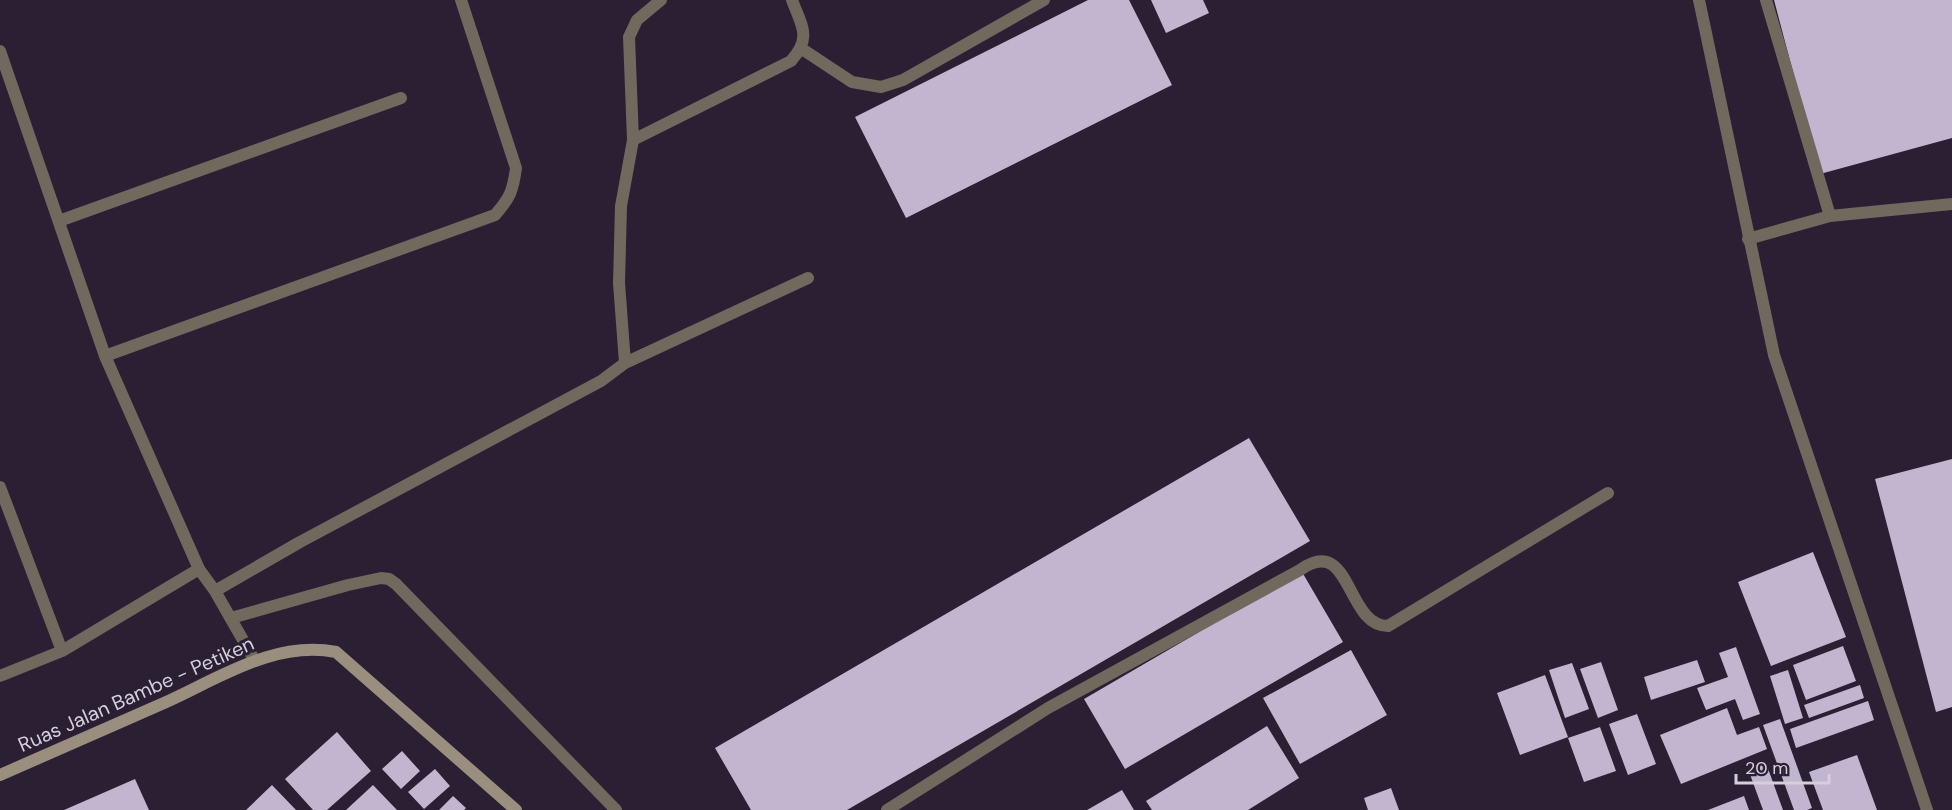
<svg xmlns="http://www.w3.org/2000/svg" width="1952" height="810" font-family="'DM Sans',sans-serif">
  <rect width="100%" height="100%" fill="#2a1f33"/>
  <!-- building -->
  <path fill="#c2b5d0" d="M1088,0H1129L1172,85L906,218L855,117Z
    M1151,0H1203L1209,13L1166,33Z
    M1774,0H1952V138L1820,174Z
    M1249,438L1310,541L847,810H751L715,748Z
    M1952,459V707L1936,712L1875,479Z
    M1813,552L1846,637L1771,666L1738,582Z
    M1302,572L1343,642L1125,769L1084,699Z
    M1843,646L1856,681L1806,700L1793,665Z
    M1736,647L1760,714L1743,720L1735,699L1706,710L1697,688L1728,677L1719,653Z
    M1351,650L1387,715L1300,764L1263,698Z
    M1697,660L1705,682L1651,700L1644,677Z
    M1601,662L1618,710L1598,718L1580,669Z
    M1572,663L1589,709L1565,718L1549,670Z
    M1788,670L1803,718L1785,724L1770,676Z
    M1545,675L1568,737L1520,755L1497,693Z
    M1860,685L1864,698L1809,718L1804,705Z
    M1868,701L1874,720L1796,748L1790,729Z
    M1727,708L1737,735L1759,727L1767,749L1681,784L1660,735Z
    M1637,714L1656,764L1628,775L1609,724Z
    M1780,719L1812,808L1807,810H1794L1763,725Z
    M1267,726L1299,778L1248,810H1152L1146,801Z
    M1600,727L1616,771L1584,782L1568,738Z
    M337,732L371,771L327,810H313L285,779Z
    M402,751L420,771L401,789L382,769Z
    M1857,755L1877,810H1823L1809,772Z
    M1766,763L1783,810H1763L1748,769Z
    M435,769L450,786L424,809L408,792Z
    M135,779L149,810H64Z
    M272,785L296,810H246Z
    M373,785L397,810H346Z
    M1391,788L1399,810H1368L1364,798Z
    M1122,790L1134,810H1087Z
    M453,796L466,808L464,810H439Z
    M1744,796L1749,810H1708Z"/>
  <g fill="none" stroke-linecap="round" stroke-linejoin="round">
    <!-- service -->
    <path stroke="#6f695e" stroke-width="12" d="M1766,0L1830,216L1952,204
      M802,49L852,82L881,87L903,80L1044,0
      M0,51L105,356L199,569L215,591L255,661
      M633,140L629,37L637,20L661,0
      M59,221L401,98
      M1748,239L1830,216
      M105,356L495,215C510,198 513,191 516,168L461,0
      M625,363L808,278
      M0,487L62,651
      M215,591L300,542L601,381L625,363L619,283L621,206L633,140L791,61C812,37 802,27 792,0
      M231,618L348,585L381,578L389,579L396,584L616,810
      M0,676L62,651L199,569
      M887,810L1048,708L1300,570C1352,533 1345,626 1388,626L1608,493"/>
    <!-- minor -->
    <path stroke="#6f695e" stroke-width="12" d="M1699,0L1774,355L1927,810"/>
    <!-- secondary -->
    <path stroke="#9a8f7f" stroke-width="12" d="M0,775C55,751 109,727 164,703C218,679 274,640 336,652L516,810"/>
  </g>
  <g text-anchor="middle" stroke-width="6" stroke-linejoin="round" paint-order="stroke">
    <!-- street labels -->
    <g font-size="20" fill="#d5cfdc" stroke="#2a1f33">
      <text transform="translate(136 694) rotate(-24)" y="7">Ruas Jalan Bambe - Petiken</text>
    </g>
  </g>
  <!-- scale -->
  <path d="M1736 774v9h93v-9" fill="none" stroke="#d5cfdc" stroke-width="3"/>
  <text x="1745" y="774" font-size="18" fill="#d5cfdc" stroke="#2a1f33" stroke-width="4.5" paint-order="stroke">20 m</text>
</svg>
